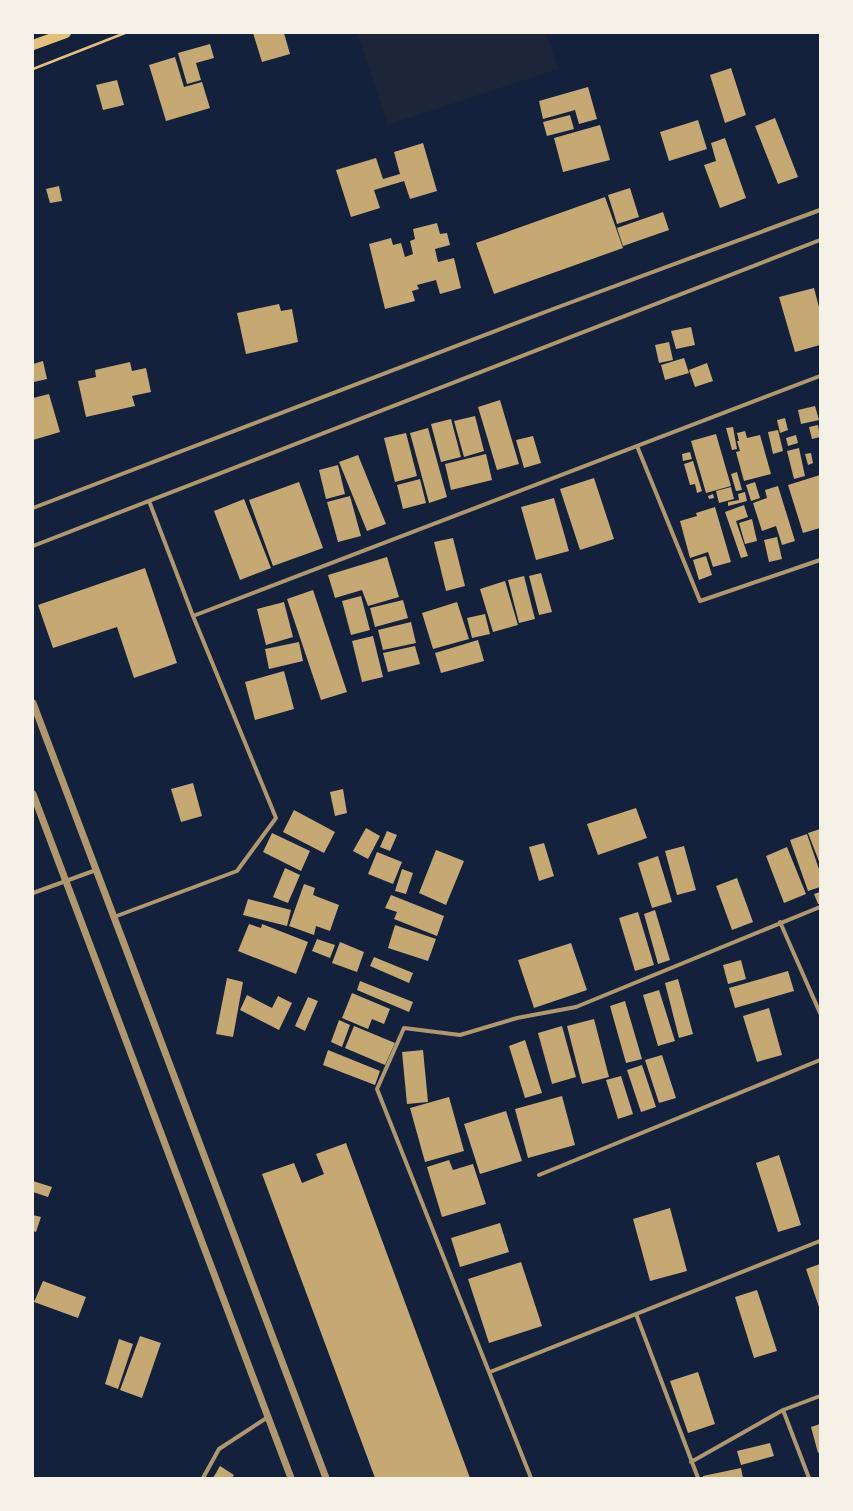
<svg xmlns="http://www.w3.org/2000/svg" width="853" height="1511" font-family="'Alegreya Sans',sans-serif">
  <rect width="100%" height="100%" fill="#14213d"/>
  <!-- green -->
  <path fill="#1d2539" d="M357,33H546L558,69L388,125Z"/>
  <!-- building -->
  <path fill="#c6a872" d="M253,33H284L290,54L262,62Z
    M210,44L214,58L196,63L201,80L187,84L178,53Z
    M175,57L184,87L202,82L210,108L166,121L149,65Z
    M731,68L746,115L725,123L710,75Z
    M117,80L124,105L103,110L96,85Z
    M588,87L597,119L579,124L575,110L543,119L539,101Z
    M570,115L574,129L547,136L543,122Z
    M775,118L798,177L778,184L755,126Z
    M698,120L707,149L669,161L660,132Z
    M600,125L610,160L563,172L554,138Z
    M725,138L746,198L720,208L704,165L716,161L711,143Z
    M423,143L437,191L410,199L404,181L374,190L380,208L351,217L336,170L376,158L383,179L400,174L394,152Z
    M59,186L62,201L50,203L46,189Z
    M630,188L639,217L617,224L608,195Z
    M605,197L623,248L494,294L476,243Z
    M663,212L669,230L623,246L617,228Z
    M437,223L440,234L447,233L450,245L435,249L438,262L454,258L461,288L440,294L436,280L417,285L419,289L412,291L415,301L385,309L369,244L391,238L393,245L401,243L405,257L413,254L410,241L415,239L413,229Z
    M814,288L820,311V345L795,352L779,297Z
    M279,304L281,311L292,309L298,342L246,354L237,313Z
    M691,327L695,345L676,349L671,331Z
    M669,342L673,360L659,363L655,345Z
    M684,358L689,373L665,380L661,365Z
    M43,361L47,379L34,382L33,364Z
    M130,362L132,371L146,368L151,392L132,396L135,406L86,417L78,381L96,377L95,370Z
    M707,363L713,381L695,387L689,370Z
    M49,394L60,432L33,440V398Z
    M500,400L519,464L497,470L478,407Z
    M815,406L819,420L801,424L798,410Z
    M475,416L484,451L464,457L454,421Z
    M785,418L788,430L780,433L777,420Z
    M451,419L461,457L441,462L431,424Z
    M818,425L820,437L812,439L809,427Z
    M733,427L737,449L732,450L726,428Z
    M428,428L447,497L429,503L410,433Z
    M778,430L783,451L773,454L768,432Z
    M745,431L747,438L760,435L771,474L744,481L736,452L740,451L737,441H739L737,433Z
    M406,433L417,476L395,482L384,438Z
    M716,434L731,486L706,493L691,441Z
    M796,435L798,443L788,446L786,438Z
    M533,436L541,463L524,468L516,440Z
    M799,448L805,476L794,479L787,451Z
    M690,452L692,459L683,461L682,454Z
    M811,453L813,463L808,465L805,454Z
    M486,454L492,480L451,490L445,464Z
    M358,455L386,524L367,531L339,462Z
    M693,461L702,491L697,493L695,484L690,485L684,464Z
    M338,465L345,494L326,499L319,470Z
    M737,472L742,490L736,491L731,474Z
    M820,475V528L803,533L788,485Z
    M594,478L614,539L580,550L560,489Z
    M420,479L426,503L403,509L397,485Z
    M299,482L323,548L273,566L249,500Z
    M755,482L760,498L751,501L746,485Z
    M778,486L795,541L782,545L776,526L762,531L753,503L767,498L765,490Z
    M731,487L734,499L719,503L716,491Z
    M745,492L747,501L728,506V502L739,500L738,494Z
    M713,494L714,498L709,499L708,496Z
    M350,496L361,536L338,542L327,502Z
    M554,498L569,551L536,560L521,507Z
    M244,499L271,568L240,580L214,511Z
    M744,505L748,517L736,521L748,556L741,558L725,512Z
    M715,507L731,562L713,567L708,552L690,558L680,521L697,516L696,513Z
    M752,519L757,541L745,544L739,523Z
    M777,537L782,559L769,562L764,540Z
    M453,538L465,586L446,591L434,542Z
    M706,556L712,575L699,580L693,560Z
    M387,557L399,597L368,606L362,590L335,598L328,575Z
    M145,568L177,663L134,678L117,627L53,648L38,605Z
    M541,573L552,612L539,615L529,576Z
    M524,576L535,619L519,623L508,580Z
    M505,581L518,625L493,632L480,589Z
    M313,590L347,692L321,700L287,599Z
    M361,596L370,630L351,635L342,601Z
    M403,600L408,618L375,627L370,608Z
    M284,602L293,637L266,645L257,609Z
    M457,602L469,639L433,649L422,613Z
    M485,614L490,634L472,638L467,618Z
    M411,622L416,643L383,650L378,630Z
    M373,636L383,677L362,682L352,641Z
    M478,640L484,661L441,673L435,653Z
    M299,642L303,661L269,669L265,649Z
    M415,646L420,664L388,672L383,653Z
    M284,671L294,709L255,720L245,682Z
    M193,783L202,816L181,822L171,789Z
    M343,789L347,813L335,816L330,792Z
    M636,808L647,838L598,855L587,824Z
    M294,810L335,832L324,853L283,832Z
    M366,828L380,836L368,859L353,851Z
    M820,829V864L808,833Z
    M387,831L397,835L390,851L380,847Z
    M272,833L310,851L301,871L263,852Z
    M807,834L820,872V887L808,891L790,840Z
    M544,843L554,876L539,881L529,847Z
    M684,846L696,890L677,895L665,851Z
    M787,847L806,894L784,903L766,856Z
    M436,850L464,861L446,905L419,893Z
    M377,852L402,862L393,884L368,874Z
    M658,856L672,902L652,908L638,863Z
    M285,868L300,875L288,903L273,897Z
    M402,869L413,873L406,894L395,891Z
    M737,878L753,922L732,930L716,886Z
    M304,884L315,888L313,895L339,905L330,931L316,926L314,935L289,926Z
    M820,892V904H818L814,894Z
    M391,895L444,916L437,936L394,919L397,912L385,908Z
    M248,899L291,910L287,926L243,915Z
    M655,910L670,960L658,964L644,914Z
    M638,912L654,965L635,971L619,918Z
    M249,924L261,928L262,924L308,942L296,974L238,951Z
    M395,925L436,939L428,961L388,948Z
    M317,939L335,945L330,958L312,951Z
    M340,942L364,952L357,972L332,963Z
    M571,943L587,990L534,1008L518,960Z
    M374,957L413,973L409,983L370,966Z
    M741,960L746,979L728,984L723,965Z
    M788,971L794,991L735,1008L729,988Z
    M227,978L243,982L233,1037L216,1034Z
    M678,979L693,1034L679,1038L665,983Z
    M360,981L413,1002L409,1012L357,990Z
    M659,990L675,1041L658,1046L643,995Z
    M352,993L390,1009L384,1024L372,1019L368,1029L342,1018Z
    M247,995L272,1008L278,996L292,1003L279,1030L240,1010Z
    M308,997L318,1001L305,1031L295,1026Z
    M625,1001L642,1059L626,1063L610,1006Z
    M769,1008L782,1055L757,1062L743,1016Z
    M594,1019L609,1077L582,1084L567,1026Z
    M339,1020L350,1025L342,1047L331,1042Z
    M354,1026L395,1043L385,1065L345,1048Z
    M562,1026L576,1077L552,1084L538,1033Z
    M525,1040L542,1093L525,1098L509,1046Z
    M328,1050L380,1071L375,1085L323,1065Z
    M423,1050L428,1102L407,1104L402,1052Z
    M662,1055L676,1098L659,1103L645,1060Z
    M642,1065L656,1107L641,1112L627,1070Z
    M621,1076L633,1114L618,1119L606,1080Z
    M562,1096L575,1145L528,1158L515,1109Z
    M449,1097L464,1151L425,1162L410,1108Z
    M506,1111L522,1161L480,1174L464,1124Z
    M346,1143L470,1478H375L262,1174L294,1163L302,1183L324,1174L316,1154Z
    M779,1155L801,1225L778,1232L756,1163Z
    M449,1160L453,1170L473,1164L486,1204L442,1217L427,1167Z
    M33,1181L52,1187L48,1197L33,1192Z
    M670,1208L687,1271L650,1281L633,1219Z
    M33,1215L41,1217L36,1232L33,1231Z
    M500,1223L509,1252L460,1267L451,1238Z
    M521,1262L542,1326L489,1343L468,1279Z
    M820,1264V1310L806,1269Z
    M43,1281L86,1297L78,1318L34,1302Z
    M757,1290L777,1351L754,1358L735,1297Z
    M140,1336L161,1343L142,1398L120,1390Z
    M119,1339L133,1344L118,1389L105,1384Z
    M698,1372L715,1424L688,1433L670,1381Z
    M820,1424V1452L818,1453L811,1427Z
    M770,1443L774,1456L741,1465L737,1451Z
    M220,1466L234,1475L232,1478H213Z
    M741,1468L743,1478H703V1476Z"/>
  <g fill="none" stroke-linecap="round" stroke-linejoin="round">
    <!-- path -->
    <path stroke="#e5c07b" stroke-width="2.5" d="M33,69L125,33"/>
    <!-- minor -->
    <path stroke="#b1986c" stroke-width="4" d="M637,446L700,601L820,560
      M33,508L553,309L820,210
      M33,546L820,240
      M193,616L820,376
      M33,893L96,870
      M114,917L237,871L276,818L193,616L149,501
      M780,922L820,1013
      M539,1175L820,1060
      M636,1314L698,1478
      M490,1372L820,1241
      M783,1410L809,1478
      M691,1462L783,1410L820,1396
      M203,1478L219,1449L268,1417
      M531,1478L377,1089L404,1028L460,1035L517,1018L576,1007L820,907"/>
    <!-- tertiary -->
    <path stroke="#b1986c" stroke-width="7" d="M33,703L326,1478
      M33,794L291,1478"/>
    <!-- primary -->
    <path stroke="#e5c07b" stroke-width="10" d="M33,45L66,33"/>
  </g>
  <!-- border -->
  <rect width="853" height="1511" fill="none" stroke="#f6f1e7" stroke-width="68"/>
</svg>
